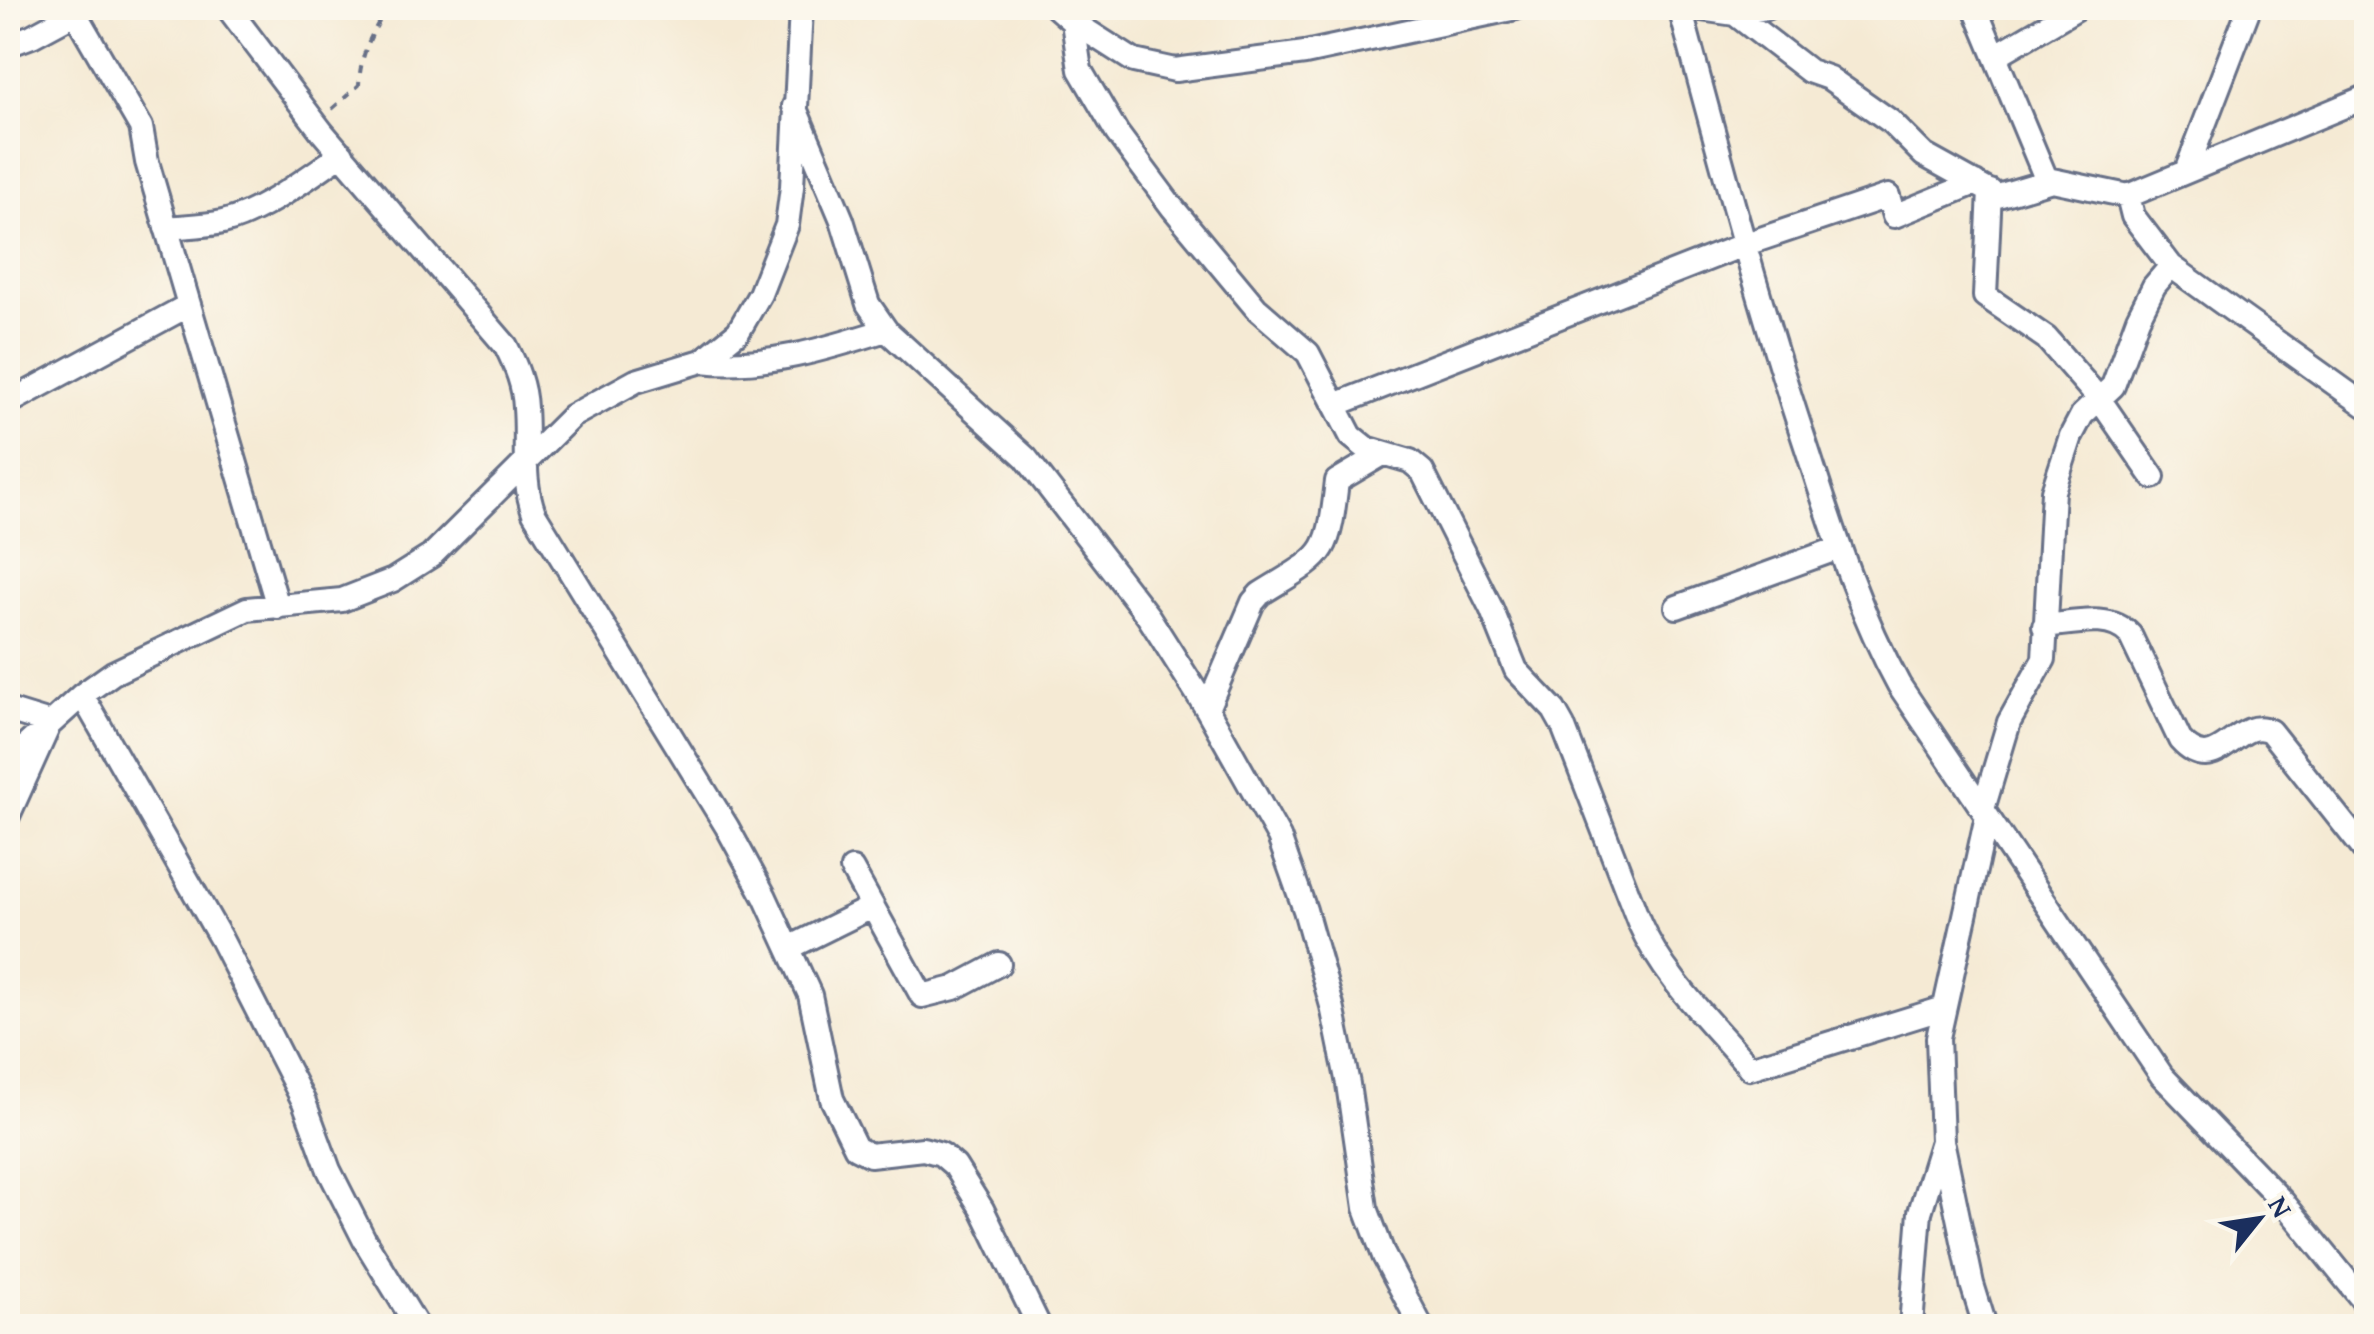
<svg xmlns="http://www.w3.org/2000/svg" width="2374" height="1334" font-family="'Gentium Book Plus',serif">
  <rect width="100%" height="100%" fill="#fbf7ec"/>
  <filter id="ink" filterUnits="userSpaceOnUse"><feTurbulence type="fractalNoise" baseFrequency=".01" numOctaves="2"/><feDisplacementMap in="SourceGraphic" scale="20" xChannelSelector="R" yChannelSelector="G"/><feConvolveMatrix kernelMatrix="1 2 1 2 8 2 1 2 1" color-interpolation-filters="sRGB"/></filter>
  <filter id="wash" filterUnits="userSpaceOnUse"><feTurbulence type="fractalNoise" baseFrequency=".0048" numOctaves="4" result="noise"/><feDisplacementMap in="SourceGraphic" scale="40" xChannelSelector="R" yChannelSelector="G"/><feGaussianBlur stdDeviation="2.25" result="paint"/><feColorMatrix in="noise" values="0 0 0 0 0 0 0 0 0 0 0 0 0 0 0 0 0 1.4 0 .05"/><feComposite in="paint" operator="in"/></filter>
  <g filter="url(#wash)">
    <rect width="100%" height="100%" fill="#f5ead4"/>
  </g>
  <g filter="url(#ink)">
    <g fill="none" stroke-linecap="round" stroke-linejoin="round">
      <!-- minor casing -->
      <g stroke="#677087" stroke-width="28">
        <path id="minor" d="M72,8L141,127L147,162L278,607
          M228,8L322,132L506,346C516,366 524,385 525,408C528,444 521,478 534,513L727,827L765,897L810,995L832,1099L856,1148L870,1155L923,1149L941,1154L955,1166L982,1209L1039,1326
          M1057,8L1073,22L1134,61L1175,70L1305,53L1516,8
          M1680,8C1720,157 1759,305 1808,452C1834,532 1858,610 1899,685L2162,1076L2283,1202L2366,1304
          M1694,8L1735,14L1809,71L1829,78L1890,121L1924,155L1998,196L2052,180L2128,196L2366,97
          M1975,8L2047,181
          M1735,14L1766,8
          M1073,22L1080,70L1117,133L1172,207L1256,308L1308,353L1351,436L1366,448L1410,461L1422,471L1491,608L1516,670L1554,710L1563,726L1639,922C1664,979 1710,1021 1750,1068L1944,1008
          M8,45L32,36L84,8
          M1995,56L2077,8
          M794,106L842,220L868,304L886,330L1026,458L1148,616L1207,709L1279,837L1305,910L1332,1006L1348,1084L1366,1208L1384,1256L1421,1326
          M2187,169L2249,8
          M1990,191L1985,296L2046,338L2100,400L2153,477
          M2128,196L2133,216L2171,266L2366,406
          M166,228C185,226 205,226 223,222C262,213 308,177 342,154
          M702,361C765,368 826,349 886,330
          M8,403L189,305
          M1335,405L1743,245L1888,196L1894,216L1975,183
          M1677,607L1839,548
          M2044,626C2072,624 2110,612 2130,635L2180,740C2218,782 2236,714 2270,731L2366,852
          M82,695L221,939L304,1102L329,1170L365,1241L417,1326
          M1207,709L1253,602L1260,594C1326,553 1328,560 1337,481L1381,455
          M8,710L50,723L8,816
          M8,762L82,695L113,673L247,609L342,600L393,580L431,556L572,416L636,381L702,361L738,332L760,294L787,225L792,187L801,8
          M1983,809L2009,722L2044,659L2053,491L2071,436L2082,415L2113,386L2138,318L2154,286L2171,266
          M852,869L922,996L954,988L999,964
          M789,948L872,907
          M1943,1145L1972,1284L1985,1326
          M1911,1326L1920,1212L1942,1141L1938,1038L1987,816"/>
      </g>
      <!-- path -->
      <path stroke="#677087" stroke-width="4" stroke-dasharray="8 8" stroke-linecap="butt" d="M332,109L359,85C360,58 369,38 383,15L378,8"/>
      <!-- minor -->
      <use href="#minor" stroke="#fff" stroke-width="22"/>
    </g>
  </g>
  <!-- margin -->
  <rect width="2374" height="1334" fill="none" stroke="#fbf7ec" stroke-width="40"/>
  <!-- north arrow -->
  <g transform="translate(2259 1219) rotate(60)" stroke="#fbf7ec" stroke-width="8" paint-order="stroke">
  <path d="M0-8L18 38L0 25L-18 38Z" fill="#1b2f5e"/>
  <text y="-15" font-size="28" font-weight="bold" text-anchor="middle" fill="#1b2f5e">N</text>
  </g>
</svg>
